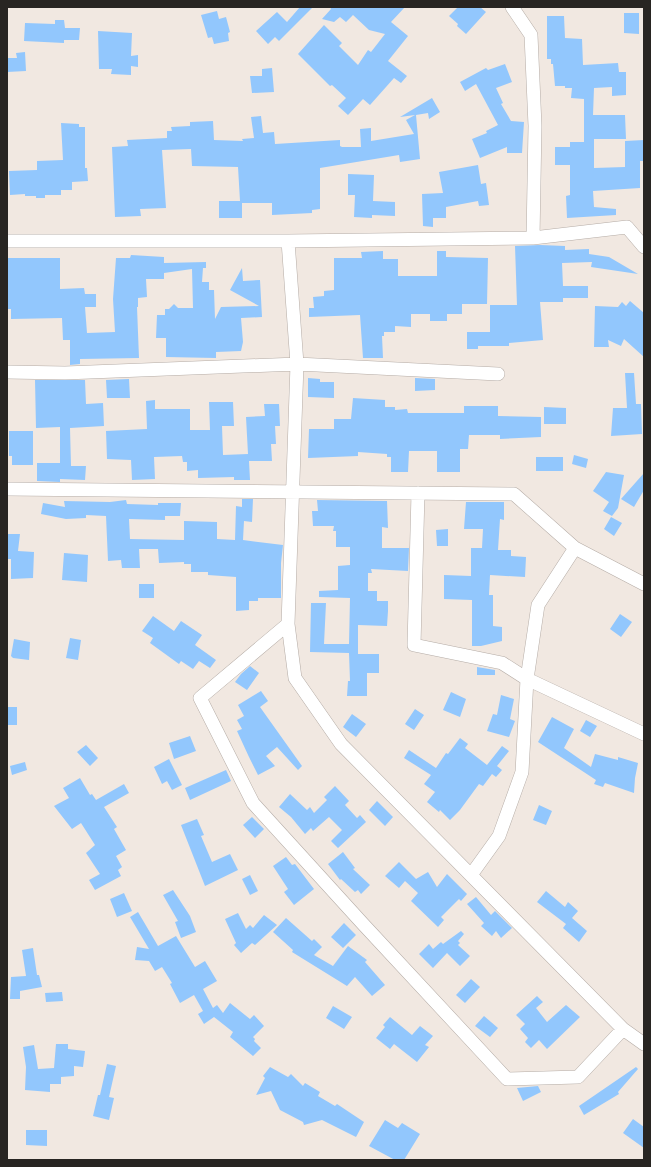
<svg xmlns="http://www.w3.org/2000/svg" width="651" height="1167" font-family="Roboto,sans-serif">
  <rect width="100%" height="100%" fill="#f1e8e1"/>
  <!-- building -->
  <path fill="#92c7fd" d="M300,7H313L279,41L275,37L268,44L256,31L277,12L287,22Z
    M330,7H405L391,22L408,36L388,61L407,76L401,83L394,78L370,105L363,99L348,115L338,106L346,98L332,85L330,86L298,54L324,25L342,43L339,46L358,65L368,50L371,52L385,34L369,30L353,15L346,22L340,17L334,22L322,19L331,9Z
    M458,7H480L486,12L466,34L457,26L458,24L449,16Z
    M217,11L219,19L226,17L230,32L228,33L229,41L214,44L212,37L208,38L201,15Z
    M624,13H639V34L624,33Z
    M547,16H564L565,38L582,39L583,65L618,63L619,72H626V95L612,96V87L594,88L593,115H625L626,139H594V168L625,167V141L644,140V161H640V188L593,191L594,207L616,209V215L567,218L566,196L570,195V165H555V147H570V142H584V99L571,98L572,88H565V86H555L553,64H551V59H547Z
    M55,20H64L65,28H80L79,40H64V43L24,41L25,23L55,24Z
    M98,31L132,33L131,56L138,55V67L131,66V75L111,74L112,69H99Z
    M25,52L26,71L7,72V58H17L16,53Z
    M505,64L512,82L496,88L503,103L501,104L511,121L524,122L522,153H507V147L480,158L472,139L487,133L486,131L498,125L476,84L465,91L460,82L486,68L488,70Z
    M272,68L274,92L252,93L250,76H262V69Z
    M432,98L440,112L429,119L428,113L416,115L420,159L400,162L399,155L320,168V209L312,210V213L272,215V203H242V218H219V201H240L238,167L192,166L191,149L162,150L166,208L140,209L141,216L115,217L112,147L128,146L127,140L167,138V131H172L171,127L190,126V122L213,121L214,140L243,141L242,139L254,138L251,117L261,116L263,133L274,132L275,144L340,140V146L342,147H361L360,129L371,128V141L414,134L406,120L415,115L400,117Z
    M61,123L79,124V127H85V168H87L88,181L72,182V190H61V195H45V198H36V196H25V194L10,195L9,171L37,170V161L63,160Z
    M478,165L481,184L486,183L489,205L479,206L478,201L446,207V218H433V227L423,226L422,194L443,193L439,172Z
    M348,174L374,175L373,201L395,202V216L372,215V218L354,217L355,195H348Z
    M540,245L565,246V250L589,249V254L609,257L638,274L591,267L592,262L562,263L563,286H588V298H563V302H540L543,340L509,343V346H478V349H467V332H490V305H517L515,246Z
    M383,251V259H398V276H437V251H446V257L488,258L487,304H462V314H447V321H430V314H411V327L395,326V332H384V336H382L383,358H363L360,315L309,317V308H314L313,297L324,296V291L334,290V258H362L361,252Z
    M131,255L164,257V263L206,262V268H203L202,282H209V290H214L215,319L221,307L259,306L230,290L242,268L243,281L260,280L262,317L241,318L243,342L241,351L216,352V358L166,357V338H156L157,315H165V309H169L174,304L178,308H193L192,269L164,273V279H146L147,297L138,298V307H137L139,358L80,359V364L70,365V340H63L62,318L11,319V309H7V258H60V289L84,288L85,294H96V307H85L87,333L115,332L113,299L116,258H130Z
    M630,301L644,313V357L624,339L621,346L608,340L609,347H594L595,306L618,307L622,302L626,306Z
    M625,373H634L636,404H641L642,434L611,436L613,408H627Z
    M308,378L320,379V382H334V398L308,397Z
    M415,378L435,379V390L415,391Z
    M129,379L130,398H107L106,380Z
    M35,380H85L86,404L103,403L104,426L70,428L71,466H86L85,480L60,479V482L37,481V463H60V427L36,428Z
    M353,398L385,400V407H395V410L407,409L408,413H464V406H498V416L541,417V437L500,439V435H469L468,449H460V472H437V451H409L408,472H391V457H387V454L358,452V456L308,458L309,429H334V419H351Z
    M155,400V409H190V430H210L209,402H233L234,426H222L223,455L248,454L246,417L265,416L264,404H279L280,426H275L276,444H271L272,461H249L250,480H234V477L198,478V470L187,471V462H183L182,456L154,457L155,479L132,480L131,460L107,459L106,431L147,429L146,401Z
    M544,407L566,408V424H544Z
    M9,431H33V465H12V456H9Z
    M574,455L588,459L586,468L572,464Z
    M536,457H563V471H536Z
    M606,472L624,475L618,508L612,516L603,511L609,502L593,491Z
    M644,473V490L634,507L621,499Z
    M242,499H253L252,522L244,521L243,540L283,545L281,563V598H258V601H249V610L236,611V577L208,575V572H191V564H184V562L159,563L158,549H139L140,568H122L121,560L108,561L106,516L86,515V518L66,519L41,514L43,503L65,507L64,501L110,502L126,500L127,504L158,505V503H181L180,516H165V520L129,519L130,539L184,540V521L217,522V539L235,540L236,506L242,507Z
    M317,500L387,501L388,528L382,527V548H409L408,571L371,569L372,573H368V591H377V601H388V611L387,626L358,625V654H379V673H367V696H347L348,681H350L349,653L310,652L311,603H326L324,644H349L350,598L319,597V591L338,590V566L350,565V547H336V531H333L334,526H313L312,511H318Z
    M466,502H504V520L500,519L498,550H511V556L526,557L525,577L490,575L489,595H493V626L502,627V641L481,646H472V600L444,599V575L471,576V548H482L483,529H464Z
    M611,517L622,523L614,536L604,529Z
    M448,529V546H437L436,530Z
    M7,534H20L18,551L34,552L33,578L11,579V559H7Z
    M64,553L88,555L87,582L62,580Z
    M139,584H154V598H139Z
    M620,614L632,622L621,637L610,629Z
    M153,616L174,631L181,621L202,635L195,645L216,660L210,668L199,661L193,669L181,661L179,664L150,643L153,638L142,631Z
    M70,638L81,640L78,660L66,658Z
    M14,639L30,642L29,660L13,658L11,656Z
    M250,666L259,673L247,690L235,682L241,674Z
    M477,667L495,670V675H477Z
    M261,691L268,701L260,707L302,766L298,770L277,747L266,756L275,766L258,775L249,757L237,731L242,729L237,720L244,716L238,705Z
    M451,692L466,699L460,717L443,710Z
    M501,695L514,699L510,719L515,721L509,737L487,731L493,714L497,715Z
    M8,707H17V725H8Z
    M415,709L424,715L414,730L405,724Z
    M352,714L366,724L356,737L343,727Z
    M552,717L574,729L564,748L591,767L595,754L618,760V757L638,763L635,778L634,793L605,783L603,787L594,784L596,780L538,742Z
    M586,720L597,726L590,737L580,731Z
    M190,736L196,751L174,759L169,743Z
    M460,738L468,744L465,748L487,765L502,746L509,751L497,766L502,770L496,777L492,774L483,786L479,784L460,810L450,820L440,810L439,812L427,802L435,792L424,784L431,775L404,758L409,750L436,768L446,753L448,754Z
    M86,745L98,758L90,766L77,752Z
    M169,759L182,785L172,790L167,781L162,784L154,767Z
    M25,762L27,770L12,775L10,766Z
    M226,770L231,781L190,800L185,788Z
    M80,778L90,795L92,794L96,800L124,784L129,793L104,807L117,827L114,829L126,850L116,856L122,867L118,870L121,876L95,890L89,880L100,874L86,853L95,845L81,823L72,829L54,806L69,798L63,788Z
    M335,786L349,801L345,805L357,818L360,815L366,822L338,848L331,841L342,830L329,817L313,831L311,828L305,834L291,817L279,807L290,794L307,810L310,807L314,813L327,800L324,797Z
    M377,801L393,817L385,826L369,810Z
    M539,805L552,811L546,825L533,820Z
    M252,817L264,829L255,838L243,825Z
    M197,819L204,835L201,836L212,862L230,854L238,870L205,886L181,825Z
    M343,852L355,868L353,869L370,885L361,894L358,890L355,892L341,879L340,880L328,864Z
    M286,857L292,865L295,864L314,889L294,905L284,892L288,889L273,866Z
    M399,862L416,879L428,872L437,887L447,874L467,894L461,901L459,899L441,917L444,920L438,927L411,901L418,893L405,881L399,888L385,876Z
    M250,875L258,891L250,895L242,879Z
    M173,890L190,916L196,932L181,938L175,922L178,921L163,895Z
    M546,891L565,907L568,902L578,911L572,918L587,931L579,942L563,928L566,924L537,902Z
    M124,893L132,911L117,917L110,899Z
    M476,897L491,915L495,911L512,928L501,938L496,931L492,936L481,926L484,923L467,904Z
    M138,912L158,946L176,936L195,967L205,961L217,981L203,989L213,1008L217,1005L223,1013L230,1003L250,1019L254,1015L264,1026L253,1037L255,1039L254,1041L261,1048L253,1056L230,1037L233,1032L214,1017L204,1024L198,1014L203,1011L194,995L180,1003L170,984L172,983L162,967L155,971L149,961L135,960L137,947L149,949L130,917Z
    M238,913L246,929L250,925L253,928L264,915L277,925L255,945L252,943L241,953L234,945L236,943L225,919Z
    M286,918L312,941L314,939L322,947L314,955L333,966L348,946L367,960L365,962L385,985L372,996L355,977L347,986L292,952L293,950L273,932Z
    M344,923L356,935L343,948L331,937Z
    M461,931L464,934L458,941L460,943L458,945L470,956L460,966L447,953L433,968L419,954L429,944L433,949L441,942L443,944Z
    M33,948L37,975H39L42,987L20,991V999H10L11,977L26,976L22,950Z
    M471,979L480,987L465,1003L456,995Z
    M62,992L63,1001L46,1002L45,993Z
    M537,996L543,1002L536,1008L547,1022L566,1005L580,1017L547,1049L539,1040L531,1048L525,1042L528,1038L520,1029L525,1024L516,1015Z
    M333,1006L352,1017L344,1029L326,1018Z
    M484,1016L498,1028L490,1037L475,1026Z
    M390,1017L412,1035L420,1026L433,1036L425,1045L429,1047L417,1062L394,1044L390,1049L376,1038L385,1027L383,1025Z
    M56,1044H68V1049L85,1051L83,1067L74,1066V1076L61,1077V1084H50V1092L25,1090L26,1067L23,1047L34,1045L38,1069L54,1068Z
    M107,1064L116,1066L109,1097L114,1098L109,1120L93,1116L98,1095H100Z
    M270,1067L288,1077L291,1074L303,1086L305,1083L320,1092L318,1096L335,1106L337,1104L364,1122L356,1137L322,1120L304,1125L303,1122L280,1110L271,1091L256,1095L265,1078L263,1076Z
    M636,1067L638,1069L618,1092L619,1094L584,1115L579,1106Z
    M538,1086L541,1092L523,1101L517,1088Z
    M633,1119L644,1127V1148L623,1133Z
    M385,1120L398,1128L402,1123L420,1134L404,1160H395L369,1146Z
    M26,1130H47V1146L26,1145Z"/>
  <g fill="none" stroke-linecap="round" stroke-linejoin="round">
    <!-- street casing -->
    <g stroke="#b5aca6" stroke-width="14">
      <path id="street" d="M512,7L531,35L535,126L533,238
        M7,241H288L533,238L627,227L644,247
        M288,241L297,364L288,624L295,678L341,744L623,1029L644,1044
        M7,372L65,373L297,364L498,374
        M7,489L514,494L575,548L644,584
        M418,493L414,645L502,663L527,679L644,734
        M288,624L200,698L253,803L363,924L507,1079L578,1077L623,1029
        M471,875L499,836L522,772L527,679L538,605L575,548"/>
    </g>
    <!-- street -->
    <use href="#street" stroke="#fff" stroke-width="13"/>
  </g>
  <!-- border -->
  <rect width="651" height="1167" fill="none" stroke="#282522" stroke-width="16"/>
</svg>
